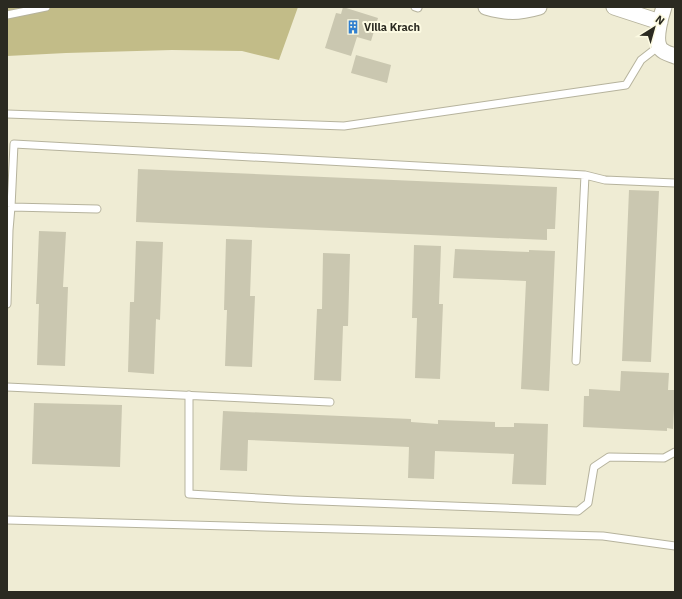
<svg xmlns="http://www.w3.org/2000/svg" width="682" height="599" font-family="'IBM Plex Sans',sans-serif">
  <rect width="100%" height="100%" fill="#efecd4"/>
  <!-- green -->
  <path fill="#c2bc88" d="M7,7H298L279,60L242,51L172,50L66,53L7,56Z"/>
  <!-- building -->
  <path fill="#cac7b0" d="M343,7L378,18L371,41L357,37L351,56L325,48L336,13L341,14Z
    M356,55L391,65L387,83L351,73Z
    M138,169L557,187L555,229H547V240L136,222Z
    M629,190L659,191L651,362L622,361Z
    M39,231L66,232L63,287H68L65,366L37,365L39,304H36Z
    M226,239L252,240L250,296H255L252,367L225,366L227,310H224Z
    M136,241L163,242L160,320L156,319L154,374L128,372L130,302H134Z
    M414,245L441,246L439,304H443L440,379L415,378L417,318H412Z
    M455,249L529,252V250L555,251L549,391L521,389L526,281L453,278Z
    M323,253L350,254L348,326H343L341,381L314,380L317,309H322Z
    M621,371L669,373L668,390H675L673,429L667,428V431L583,427L584,396H589V389L620,391Z
    M34,403L122,405L120,467L32,464Z
    M223,411L411,419V422L438,424V420L495,422V427H514V423L548,424L546,485L512,484L514,454L435,451L434,479L408,478L409,447L248,440L247,471L220,470Z"/>
  <g fill="none" stroke-linecap="round" stroke-linejoin="round">
    <!-- lane casing -->
    <g stroke="#b6b39d" stroke-width="9">
      <path id="lane" d="M415,7L418,8
        M7,15L46,7
        M7,114L344,126L626,85L641,60L659,46
        M11,207L97,209
        M7,230H9L11,207L14,144L585,175L605,180L675,183
        M7,304L9,230
        M576,361L585,175
        M7,387L330,402
        M189,395V494L294,500L578,511L588,503L594,467L609,457L664,458L675,452
        M7,520L603,536L675,546"/>
    </g>
    <!-- street casing -->
    <g stroke="#b6b39d" stroke-width="17">
      <path id="street" d="M486,7C507,13 518,13 539,7
        M614,7L660,22
        M664,7C661,16 655,37 659,46C661,52 670,54 675,56"/>
    </g>
    <!-- lane -->
    <use href="#lane" stroke="#fff" stroke-width="7"/>
    <!-- street -->
    <use href="#street" stroke="#fff" stroke-width="15"/>
  </g>
  <!-- icons -->
  <defs>
    <g id="building-bare" transform="scale(1.08)"><path d="M-4-6H4V6H1V3H-1V6H-4ZM-2.5-4.3h1.7v1.8h-1.7ZM.8-4.3h1.7v1.8H.8ZM-2.5-1h1.7V.8h-1.7ZM.8-1h1.7V.8H.8Z" fill="#307fcf" stroke="#fcfae2" stroke-width="2.5" paint-order="stroke"/></g>
  </defs>
  <g fill-rule="evenodd">
    <use href="#building-bare" x="353" y="27"/>
  </g>
  <g text-anchor="middle" stroke-width="4" stroke-linejoin="round" paint-order="stroke">
    <!-- poi labels -->
    <g font-size="11" font-weight="bold" fill="#2b2a21" stroke="#fcfae2" text-anchor="start">
      <text x="364" y="31">Villa Krach</text>
    </g>
  </g>
  <!-- border -->
  <rect width="682" height="599" fill="none" stroke="#2b2a21" stroke-width="16"/>
  <!-- north arrow -->
  <g transform="translate(654 28) rotate(37)" stroke="#fcfae2" stroke-width="3" paint-order="stroke">
  <path d="M0-3L7 15L0 10L-7 15Z" fill="#2b2a21"/>
  <text y="-6" font-size="11" font-weight="bold" text-anchor="middle" fill="#2b2a21">N</text>
  </g>
</svg>
